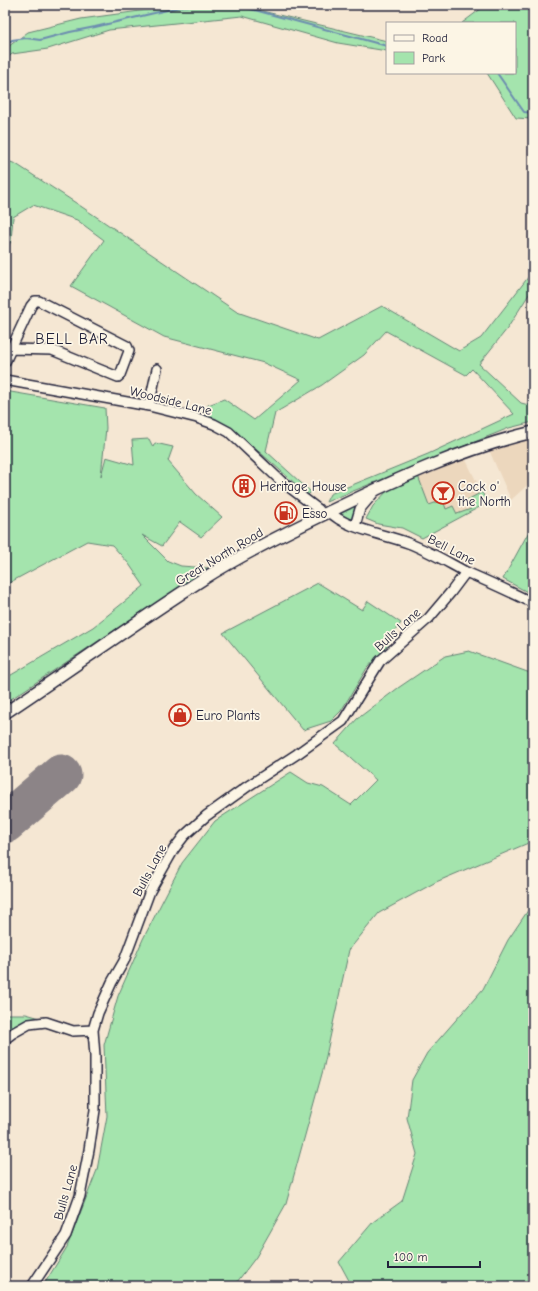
<svg xmlns="http://www.w3.org/2000/svg" width="538" height="1291" font-family="'Comic Neue',sans-serif">
  <rect width="100%" height="100%" fill="#f5e7d3"/>
  <filter id="ink" filterUnits="userSpaceOnUse"><feTurbulence type="fractalNoise" baseFrequency=".025" numOctaves="2"/><feDisplacementMap in="SourceGraphic" scale="8" xChannelSelector="R" yChannelSelector="G"/><feConvolveMatrix kernelMatrix="1 2 1 2 8 2 1 2 1" color-interpolation-filters="sRGB"/></filter>
  <g filter="url(#ink)">
    <!-- built -->
    <path fill="#ecd7bd" d="M533,438V480L511,500L489,450Z
      M465,458L487,503L422,538L402,528L378,524L366,519L373,506L418,476Z"/>
    <!-- green -->
    <path fill="#a4e4ad" stroke="#638374" d="M184,5H237L387,41V51L338,43L242,16L109,30L48,49L12,54L5,60V49L28,32L81,19Z
      M486,5H510L520,8L524,5H533V122L531,119L516,118L487,73H515V23H462Z
      M5,160L16,164L79,205L237,312L318,340L382,306L459,351L481,338L533,271V288L507,329L479,364L521,403L533,406V422L509,428L326,502L330,494L428,454L514,414L472,369L466,375L386,331L364,355L322,385L275,413L266,451L311,492L308,495L263,455L225,425L203,418L208,405L224,399L254,420L301,380L264,363L164,337L71,286L104,240L77,220L33,205L13,217L11,241L5,253Z
      M5,391L105,408L106,428L101,476L106,457L134,465L132,440L149,439L153,447L155,443L173,447L168,461L196,494L222,517L201,537L180,522L162,546L142,535L168,561L181,566L208,568L5,703L6,678L93,627L144,586L129,564L112,545L87,541L5,585Z
      M418,476L429,505L443,500L446,509L453,506L457,514L471,509L467,500L482,492L487,503L422,538L402,528L378,524L366,519L373,506L389,489Z
      M362,501L353,520L350,521L338,516V513Z
      M533,524V595L503,579Z
      M318,583L362,610L368,601L401,623L387,641L389,644L367,668L341,711L331,721L303,730L223,633Z
      M469,651L533,674V841L436,882L379,913L349,950L323,1070L286,1204L256,1257L234,1286H43L67,1247L97,1170L107,1116L104,1045L118,996L143,939L182,863L215,821L291,772L308,783L323,787L351,805L376,780L335,744L357,719L398,688L445,656Z
      M533,903V1286H352L339,1262L373,1222L402,1201L417,1154L407,1118L412,1080L427,1053L483,989L508,940Z
      M5,1014H26L55,1022L33,1025L5,1042Z"/>
    <g fill="none" stroke-linecap="round" stroke-linejoin="round">
      <!-- stream -->
      <path stroke="#6c8daf" stroke-width="2" d="M236,5L387,46
        M5,45L12,40L26,38L40,40L70,32L95,27L184,6L200,5
        M497,73L524,112L533,113"/>
      <!-- runway -->
      <path stroke="#8c8487" stroke-width="41" d="M5,823L61,775"/>
      <!-- minor casing -->
      <g stroke="#22223b" stroke-width="12">
        <path id="minor" d="M5,362L31,306L35,301H39L127,346L129,351L120,375L118,377L52,350L11,349
          M5,380L149,406L197,418L214,424L229,432L281,481L318,509L323,515
          M149,406L157,369
          M329,511C345,529 385,534 408,543C429,551 447,562 466,572C489,582 511,592 533,603
          M355,526L360,509L376,490
          M5,1039L13,1033L29,1024L46,1022L73,1031L93,1030
          M32,1286L66,1235L80,1196L89,1150L95,1110V1056L93,1030L98,1013L112,982L124,961L150,891L174,849L184,836L206,816L248,786L297,754L343,721L380,661L429,618L451,592L466,572"/>
      </g>
      <!-- major casing -->
      <g stroke="#22223b" stroke-width="14">
        <path id="major" d="M5,713C71,669 136,622 203,579C244,553 289,531 333,510C399,478 462,449 533,432"/>
      </g>
      <!-- minor -->
      <use href="#minor" stroke="#fcf5e5" stroke-width="9"/>
      <!-- major -->
      <use href="#major" stroke="#fcf5e5" stroke-width="11"/>
    </g>
  </g>
  <!-- icons -->
  <defs>
    <g id="building-ring" transform="scale(1.15)"><circle r="9.5" fill="#fcf5e5" stroke="#c8321e" stroke-width="1.5"/><path d="M-4-6H4V6H1V3H-1V6H-4ZM-2.5-4.3h1.7v1.8h-1.7ZM.8-4.3h1.7v1.8H.8ZM-2.5-1h1.7V.8h-1.7ZM.8-1h1.7V.8H.8Z" fill="#c8321e"/></g>
    <g id="bar-ring" transform="scale(1.15)"><circle r="9.5" fill="#fcf5e5" stroke="#c8321e" stroke-width="1.5"/><path d="M-6-5H6L.8 .8V4.5H3.5V6h-7V4.5H-.8V.8Z" fill="#c8321e"/></g>
    <g id="fuel-ring" transform="scale(1.15)"><circle r="9.5" fill="#fcf5e5" stroke="#c8321e" stroke-width="1.5"/><path d="M-5.5-6h7V0h2V4h1.3V-2.5L3-4.5l.8-.8L6-3V5H2.5V1h-1V6h-7ZM-4.2-4.7v3.2H.2V-4.7Z" fill="#c8321e"/></g>
    <g id="shop-ring" transform="scale(1.15)"><circle r="9.5" fill="#fcf5e5" stroke="#c8321e" stroke-width="1.5"/><path d="M-5-2.5h2.3a2.7 3.5 0 0 1 5.4 0H5L5.5 6h-11ZM-1.5-2.5h3a1.5 2.3 0 0 0-3 0Z" fill="#c8321e"/></g>
  </defs>
  <g fill-rule="evenodd">
    <use href="#building-ring" x="244" y="486"/>
    <use href="#bar-ring" x="443" y="493"/>
    <use href="#fuel-ring" x="286" y="513"/>
    <use href="#shop-ring" x="180" y="715"/>
  </g>
  <g text-anchor="middle" stroke-width="3.5" stroke-linejoin="round" paint-order="stroke">
    <!-- street labels -->
    <g font-size="13" fill="#22223b" stroke="#fcf5e5">
      <text transform="translate(171 400) rotate(14)" y="5">Woodside Lane</text>
      <text transform="translate(452 549) rotate(27)" y="5">Bell Lane</text>
      <text transform="translate(219 556) rotate(-31)" y="5">Great North Road</text>
      <text transform="translate(397 629) rotate(-42)" y="5">Bulls Lane</text>
      <text transform="translate(149 870) rotate(-62)" y="5">Bulls Lane</text>
      <text transform="translate(65 1192) rotate(-74)" y="5">Bulls Lane</text>
    </g>
    <!-- poi labels -->
    <g font-size="13" fill="#22223b" stroke="#fcf5e5" text-anchor="start">
      <text x="260" y="491">Heritage House</text>
      <text x="458" y="491">Cock o'<tspan x="458" dy="15">the North</tspan></text>
      <text x="302" y="518">Esso</text>
      <text x="196" y="720">Euro Plants</text>
    </g>
    <!-- quarter labels -->
    <g font-size="15" letter-spacing="1" fill="#22223b" stroke="#fcf5e5">
      <text x="72" y="344">BELL BAR</text>
    </g>
  </g>
  <!-- margin -->
  <rect width="538" height="1291" fill="none" stroke="#fcf5e5" stroke-width="20"/>
  <rect x="10" y="10" width="518" height="1271" fill="none" stroke="#22223b" stroke-width="1.5" filter="url(#ink)"/>
  <!-- legend -->
  <rect x="386" y="22" width="130" height="52" fill="#fcf5e5" stroke="#a5a1a1"/>
  <rect x="394" y="35" width="20" height="6" fill="#fcf5e5" stroke="#a5a1a1"/>
  <text x="422" y="42" font-size="12" fill="#22223b">Road</text>
  <rect x="394" y="52" width="20" height="12" fill="#a4e4ad" stroke="#a5a1a1"/>
  <text x="422" y="62" font-size="12" fill="#22223b">Park</text>
  <!-- scale -->
  <path d="M388 1261v6h92v-6" fill="none" stroke="#22223b" stroke-width="2"/>
  <text x="394" y="1261" font-size="12" fill="#22223b" stroke="#fcf5e5" stroke-width="3" paint-order="stroke">100 m</text>
</svg>
